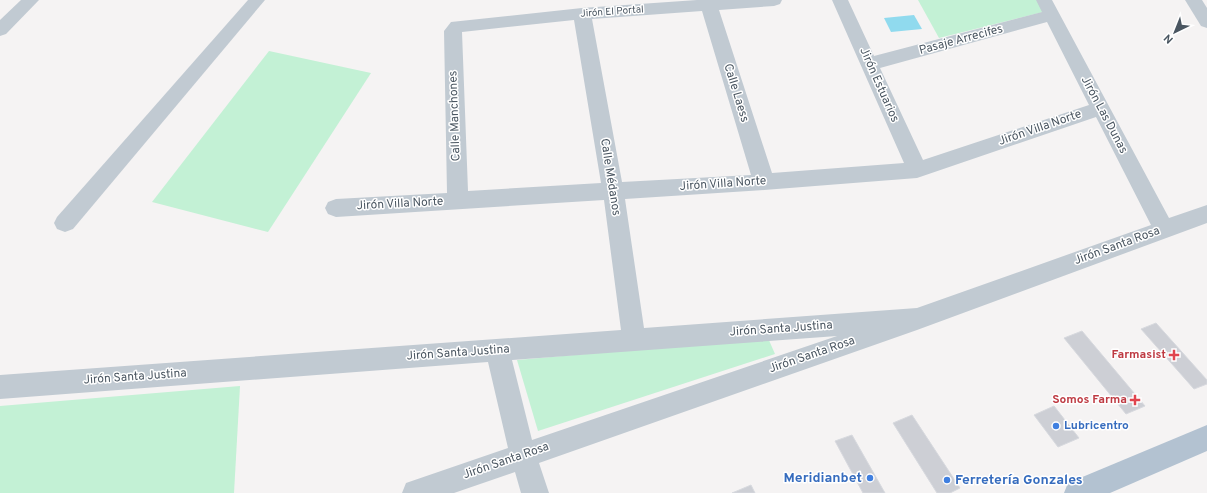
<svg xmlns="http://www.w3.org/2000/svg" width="1207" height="493" viewBox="0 0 1207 493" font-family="Overpass,sans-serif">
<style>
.green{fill:#c3f1d5}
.water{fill:#90daee}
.building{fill:#cdcfd5;stroke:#d7d9de}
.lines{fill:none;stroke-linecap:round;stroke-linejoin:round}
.minor{fill:#c1cad2;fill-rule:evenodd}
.major{fill:#b3c2d1;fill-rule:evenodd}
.health-dot{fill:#e0444e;stroke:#fff;stroke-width:1.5}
.shop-dot{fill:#3f7fe0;stroke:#fff;stroke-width:1.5}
.labels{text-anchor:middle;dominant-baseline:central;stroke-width:3;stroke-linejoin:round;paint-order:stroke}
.far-street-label{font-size:10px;fill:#4a5661;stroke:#fff}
.street-label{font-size:12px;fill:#4a5661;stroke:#fff}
.health-label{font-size:12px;font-weight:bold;fill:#be3a42;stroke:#fff;text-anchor:end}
.shop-label{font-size:12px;font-weight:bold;fill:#366cbe;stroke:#fff;text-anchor:start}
.near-shop-label{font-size:14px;font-weight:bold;fill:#366cbe;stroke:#fff;text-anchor:end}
</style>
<rect width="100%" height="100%" fill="#f5f3f3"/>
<g class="green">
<path d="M918,0h119l6,12 -104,26z"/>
<path d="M269,51l102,22 -103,159 -116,-30z"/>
<path d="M768,338l7,16 -237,77 -21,-71z"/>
<path d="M240,386l-6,107h-234v-87z"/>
</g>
<path class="water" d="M914,15l8,14 -31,3 -7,-14z"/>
<g class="building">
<path d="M1156,323l51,57v4l-13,5 -53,-60z"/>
<path d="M1082,331l63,75 -19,8 -62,-76z"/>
<path d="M1054,406l25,32 -21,9 -24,-32z"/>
<path d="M912,415l48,73 -10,5h-13l-44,-70z"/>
<path d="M852,435l33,58h-22l-28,-52z"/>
<path d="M751,485l4,8h-23z"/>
</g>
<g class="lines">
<g class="minor">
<path d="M21,0h18l-33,34 -6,2v-16z"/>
<path d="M248,0h17l-192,229 -8,3 -8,-3 -3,-6 3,-6z"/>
<path d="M697,0h85l-2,4 -6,2 -55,4 53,163 132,-10 -72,-163h16l26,56 168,-44 -6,-12h16l117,218 38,-13v18l-290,107 -378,133 10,30h-28l-6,-21 -61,21h-52l4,-10 102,-35 -20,-86 -488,37v-24l621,-45 -17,-130 -268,17 -8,-3 -3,-6 3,-6 8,-3 111,-6 -3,-162 7,-9 131,-14zM702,11l49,164 -129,7 -30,-163zM574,20l27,163 -133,8 -6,-159zM1047,22l42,83 -166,55 -43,-92zM1096,117l55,108 -234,83 -273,20 -19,-129 139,-9 153,-12zM837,336l-305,104 -20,-80z"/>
<path d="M1185,0h17l5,8v20l-6,-2z"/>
</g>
<path class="major" d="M1207,425v26l-97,42h-46l4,-10z"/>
</g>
<g class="health-dot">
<path d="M1172 349h4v4h4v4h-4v4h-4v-4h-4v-4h4z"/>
<path d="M1133 394h4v4h4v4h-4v4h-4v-4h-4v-4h4z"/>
</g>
<g class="shop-dot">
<circle cx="1056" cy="426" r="4"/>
<circle cx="870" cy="478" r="4"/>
<circle cx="947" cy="480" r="4"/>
</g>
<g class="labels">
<g class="far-street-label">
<text transform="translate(612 12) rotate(-4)">Jirón El Portal</text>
</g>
<g class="street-label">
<text transform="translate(961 40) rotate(-15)">Pasaje Arrecifes</text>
<text transform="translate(879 85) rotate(66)">Jirón Estuarios</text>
<text transform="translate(736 93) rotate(73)">Calle Laess</text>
<text transform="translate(1104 115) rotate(62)">Jirón Las Dunas</text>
<text transform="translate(455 116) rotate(-92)">Calle Manchones</text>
<text transform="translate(1040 128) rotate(-19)">Jirón Villa Norte</text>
<text transform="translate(610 177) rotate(81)">Calle Médanos</text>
<text transform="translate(723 184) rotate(-4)">Jirón Villa Norte</text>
<text transform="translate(400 204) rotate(-3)">Jirón Villa Norte</text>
<text transform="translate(1117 246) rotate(-20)">Jirón Santa Rosa</text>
<text transform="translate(781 329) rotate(-4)">Jirón Santa Justina</text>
<text transform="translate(458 353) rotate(-4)">Jirón Santa Justina</text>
<text transform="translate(812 355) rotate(-19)">Jirón Santa Rosa</text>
<text transform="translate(135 377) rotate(-4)">Jirón Santa Justina</text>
<text transform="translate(506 461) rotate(-19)">Jirón Santa Rosa</text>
</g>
<g class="health-label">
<text x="1166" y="355">Farmasist</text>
<text x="1127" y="400">Somos Farma</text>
</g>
<g class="shop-label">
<text x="1064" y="426">Lubricentro</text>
</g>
<g class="near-shop-label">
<text x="862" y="478">Meridianbet</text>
<text x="955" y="480" text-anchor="start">Ferretería Gonzales</text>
</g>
</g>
<g transform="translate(1175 32) rotate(223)" stroke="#ffffff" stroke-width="3" paint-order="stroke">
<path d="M0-3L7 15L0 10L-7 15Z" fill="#4a5661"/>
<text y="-6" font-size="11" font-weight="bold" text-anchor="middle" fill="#4a5661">N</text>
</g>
</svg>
